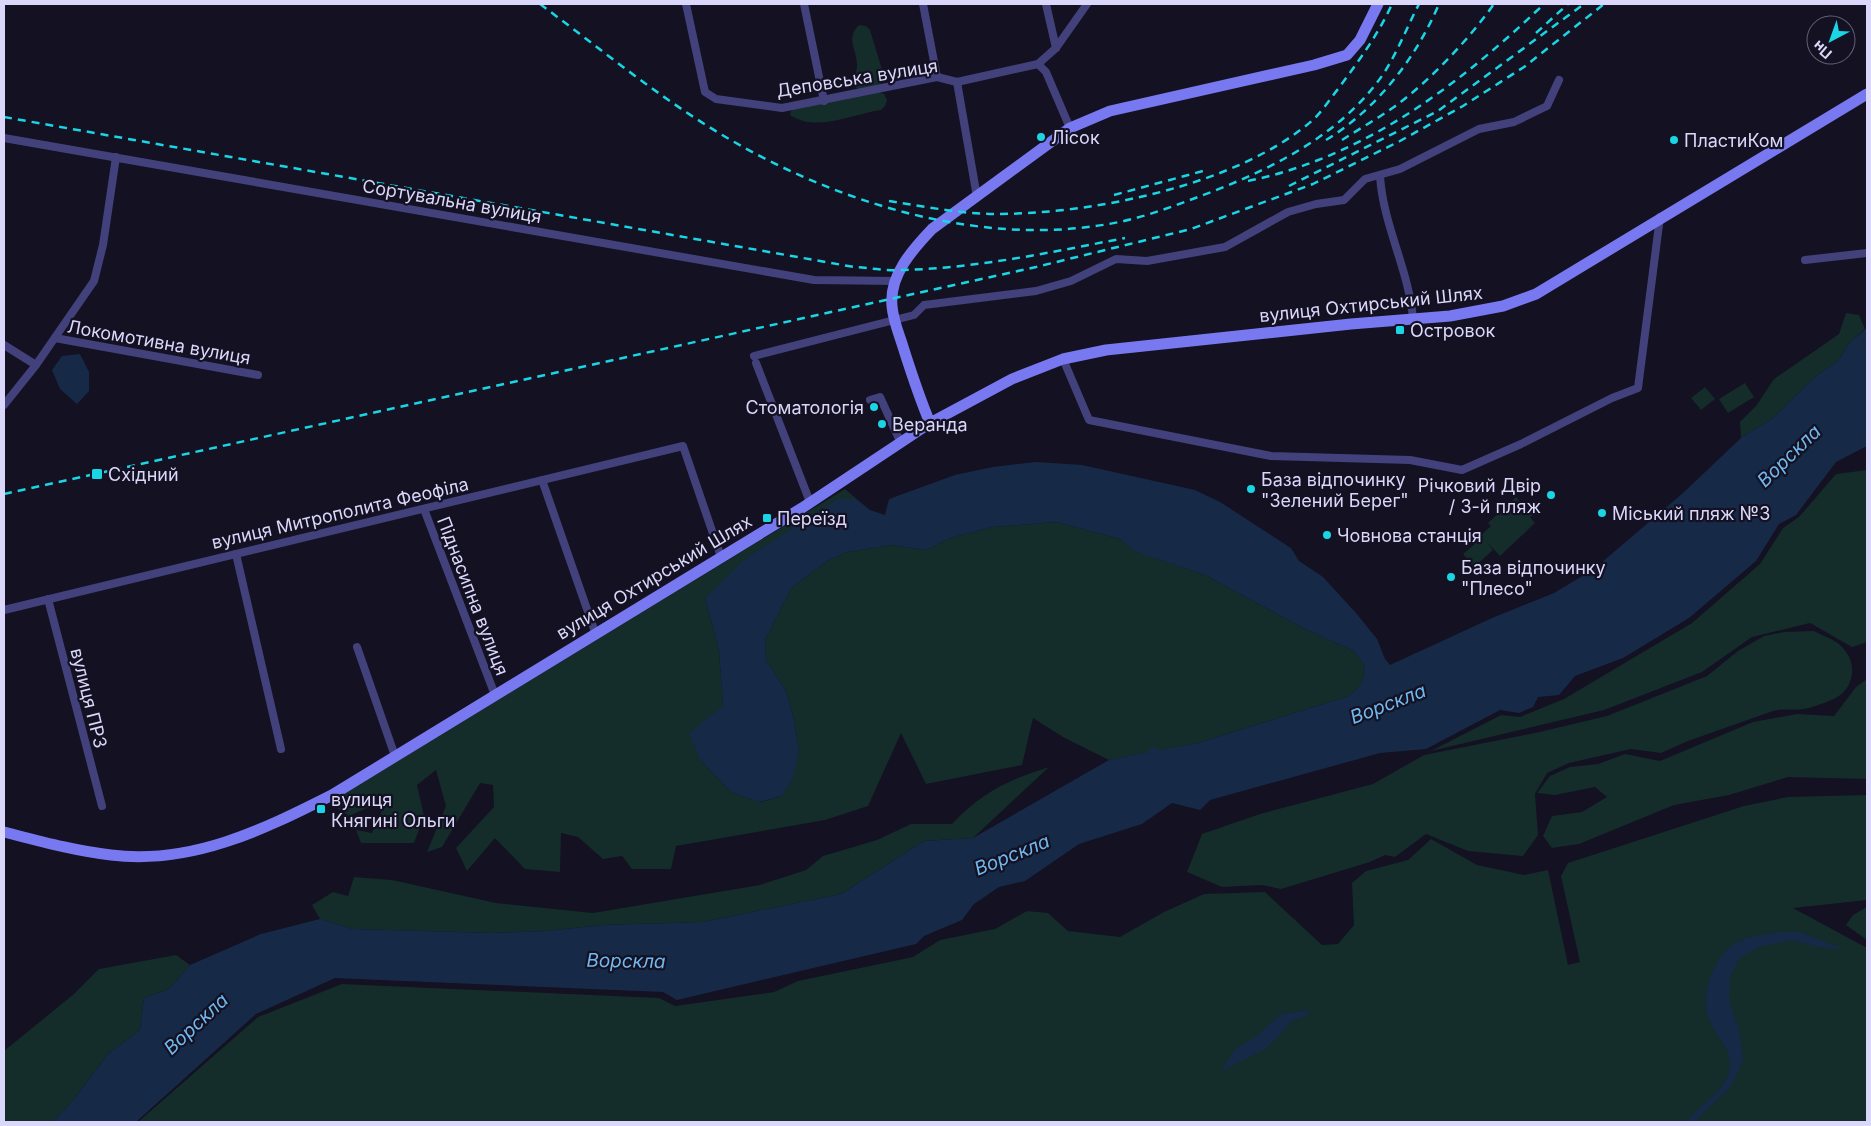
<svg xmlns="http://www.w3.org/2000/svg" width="1871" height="1126" viewBox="0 0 1871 1126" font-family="Inter,sans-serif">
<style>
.green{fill:#142c2a}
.water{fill:#162a48}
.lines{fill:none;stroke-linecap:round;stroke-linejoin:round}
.street{stroke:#42417c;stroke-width:8}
.secondary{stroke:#7879f0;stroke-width:11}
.rail{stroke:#1ad5e3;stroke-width:2.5;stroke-dasharray:8 6;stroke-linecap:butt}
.poi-dot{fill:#1ad5e3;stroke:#131122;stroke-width:2}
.labels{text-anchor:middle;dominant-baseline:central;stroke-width:4.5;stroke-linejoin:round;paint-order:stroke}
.street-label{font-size:18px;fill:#dad7fa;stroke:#131122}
.poi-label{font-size:18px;fill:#dad7fa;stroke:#131122;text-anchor:start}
.water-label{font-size:19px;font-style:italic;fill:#70b8ef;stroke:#131122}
</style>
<rect width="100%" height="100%" fill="#131122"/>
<g class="green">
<path d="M859,25l7,1 4,4 14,46 -4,9 -21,5 -6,-5c0,-7 4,-13 4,-20 0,-16 -12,-26 2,-40z"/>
<path d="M879,92l5,2 3,6 -2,6 -4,4c-29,4 -64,23 -91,5l2,-7z"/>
<path d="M1846,313l13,2 6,14 -15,13 -12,19 -22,15 -43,42 -32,20 -1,-16 16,-16 18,-27 65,-45z"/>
<path d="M1745,383l9,14 -26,16 -9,-14z"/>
<path d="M1705,387l10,12 -14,11 -10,-12z"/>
<path d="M1867,470v172l-15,5 -42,-24 -58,14 -50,35 -98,38 -173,41 70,-36 19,2 44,-18 128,-76 68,-59 23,-36 16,-11 37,-43z"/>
<path d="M845,489l25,21 -14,-11 -151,99 14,52 4,56 -22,55 30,31 29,10 22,-6 17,-44 -5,-32 -8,-29 -20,-31 -1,-20 26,-52 36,-27 20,-9 45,-7 34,5 24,-12 42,-11 64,-5 64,17 17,13 68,23 98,53 51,23 11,15 -3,17 -13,13 -151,47 -89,17 -46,-23 -30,-19 -11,47 -96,19 -25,-51 -33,73 -43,14 -149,26 -5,23h-39l-10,-13 -19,3 -25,-22 -17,-4 -1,39 -35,-3 -30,-31 -28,33 -11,-23 38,-41 -1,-22 -13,-2 -38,64 -15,5 19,-46 -10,-36 -19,15 7,31 -10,27h-53l-5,-13 16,3 15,-34 -38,17 -20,-13z"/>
<path d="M1516,497l17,18 -3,2 5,6 -35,33 -13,-14 6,8 -19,17 -11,-13 20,-17 -2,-2 10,-9 -3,-3z"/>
<path d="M1814,631c8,5 21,8 27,15 19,18 13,47 -12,55 -8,3 -17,7 -26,8 -10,2 -20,-1 -30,2l-85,30 -27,12 -30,-4 -62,14 -22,10 -12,21 3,41 -15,21 -55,-5 -42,-17 -31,23 -10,-2 -15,7 -89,27 -19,-4 -40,2 -35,-15 15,-38 58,-20 113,-30 51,-29 111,-22 72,-17 100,-40 31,-25 26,-15 20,-4z"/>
<path d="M1867,679v100l-79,-2 -59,18 -55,10 -95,39 -27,4 -9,-12 9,-20 30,-4 25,-15 -12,-10 -40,8 -18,-2 13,-17 20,-9 28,-3 27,-10 35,7 93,-39 44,-8 37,2 22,-29z"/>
<path d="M1049,767l-76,71 -49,3 -83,53 -138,28 -100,3 -56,6 -56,2 -138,-4 -33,-10 -8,-14 21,-13 15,4 6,-19 38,3 104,23 97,10 167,-28 46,-15 17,-14 54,-16 34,-16h41c30,-32 56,-44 97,-57z"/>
<path d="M1867,795v105l-74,8 74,40v174h-1729l120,-105 84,-33 317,14 16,8 99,-14 24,-11 115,-24 27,-17 55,-11 32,-18 21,2 20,18 52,6 44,-25 40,-18 61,-2 57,53 16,-1 16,-19 -2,-42 14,-12 42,-11 23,-21 46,26 47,10 24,-5 20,95 12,-3 -19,-86 7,-13 176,-57 44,-9z"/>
<path d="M1867,907v33l-21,-15 7,-10z"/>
<path d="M176,955l14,10 -21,24 -25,9 -4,32 -32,24 -34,45 -21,23h-49v-71l70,-57 25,-25z"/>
</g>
<g class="water">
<path d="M1867,328v118l-31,16 -40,53 -17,9 -23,37 -67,57 -66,40 -48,18 -16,19 -21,2 -5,10 -14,6 -19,-3 -74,39 -46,4 -170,47 -10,10 -28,-7 -30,21 -63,20 -54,37 -26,6 -25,17 -12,16 -38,16 -8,8 -239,56 -14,-8 -328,-14 -79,36 -120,108h-83l21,-23 34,-45 32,-24 4,-32 25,-9 21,-24 71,-31 59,-15 33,10 138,4 56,-2 56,-6 100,-3 138,-28 83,-53 49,-3 136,-78 40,-8 1,-3 5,-2 4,3 39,-7 151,-47 13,-13 3,-17 -11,-15 -51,-23 -98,-53 -69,-23 -16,-13 -64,-17 -64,5 -42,11 -24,12 -34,-5 -45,7 -20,9 -36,27 -26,52 1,20 20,31 8,29 5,32 -7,28 -10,16 -23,6 -28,-10 -30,-31 -12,-28 34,-27 -4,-56 -14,-52 40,-39 93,-60h18l14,11 15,5 4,-16 66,-24 38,-8 43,-5 46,3 113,25 25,12 71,46 8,13 24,16 33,36 21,26 8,20 5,6 102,-47 62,-25 40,-24 89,-76 58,-55 32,-20 43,-42 22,-15 12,-19z"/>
<path d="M80,354l9,18v19l-12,13 -17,-15 -8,-19 10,-14z"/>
<path d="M1777,932h23l44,17 -26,-2 -25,-7 -31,6 -23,12 -9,20 -1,22 10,30 4,30 -11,25 -36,35 -9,2c12,-18 42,-32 43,-57 1,-17 -17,-33 -22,-48 -8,-24 7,-66 32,-76 11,-5 25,-6 37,-9z"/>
<path d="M1310,1010l-4,6 -16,6 -9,12 -16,15 -45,23 16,-24 21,-12 24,-22z"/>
</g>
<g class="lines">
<g class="street">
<path d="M686,4l19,88 11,7 66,9 155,-31 20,5 81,-18 18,-16 31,-44"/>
<path d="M804,4l20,97"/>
<path d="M923,4l14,73"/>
<path d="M1046,4l10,44"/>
<path d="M1038,64l8,8 24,56"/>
<path d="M957,82l20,115"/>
<path d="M4,138l810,142 82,1"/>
<path d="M1380,176c3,49 29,94 33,143"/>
<path d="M1805,260l62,-7"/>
<path d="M55,338l203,37"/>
<path d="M4,345l32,20"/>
<path d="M754,356l160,-41 10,-10 112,-14 35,-10 45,-22 31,2 78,-14 63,-35 28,-8 28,-4 21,-21 35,-10 79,-40 35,-7 33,-16 12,-26"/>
<path d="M1063,359l26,61 182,36 139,4 52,10 59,-26 91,-46 26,-10 22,-171"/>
<path d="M756,363l54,139"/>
<path d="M870,400l10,-3 20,44"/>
<path d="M4,405l32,-40 58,-84 9,-36 13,-88"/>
<path d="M542,480l53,152"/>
<path d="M424,509l71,186"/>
<path d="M236,554l45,195"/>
<path d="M48,599l54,207"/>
<path d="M4,610l679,-164 38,111"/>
<path d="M357,647l38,109"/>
</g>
<g class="secondary">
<path d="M930,423c-10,-24 -18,-48 -26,-73 -4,-14 -11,-29 -12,-44 -3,-31 21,-57 40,-77l138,-101 40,-17 204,-46 33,-10 13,-15 18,-36"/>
<path d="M4,832c35,9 71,19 107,23 80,10 152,-25 221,-60l470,-287 128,-85 82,-44 51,-20 43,-9 245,-26 99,-8 53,-10 33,-12 331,-200"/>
</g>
<g class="rail">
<path d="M540,4c62,46 122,96 189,135 115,67 262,111 395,82 26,-6 50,-15 74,-24 70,-26 143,-61 186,-124 14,-22 23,-46 35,-69"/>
<path d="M1536,33l32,-29"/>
<path d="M4,117l850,150c16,1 33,4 49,3 75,-2 149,-18 222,-32"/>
<path d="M1326,140c51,-31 90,-82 113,-136"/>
<path d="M1342,140c17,-11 35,-21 52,-33 36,-26 75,-68 100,-103"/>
<path d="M1248,181c117,-24 212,-97 296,-177"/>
<path d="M1289,186l149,-75 146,-107"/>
<path d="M1114,195l89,-24"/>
<path d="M889,201c33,5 67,12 101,13 99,1 248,-28 324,-95 9,-9 16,-20 24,-30 20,-27 40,-54 54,-85"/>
<path d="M4,494l1032,-227 155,-38 122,-45 87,-43 63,-35 61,-39 80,-63"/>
</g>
</g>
<g class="poi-dot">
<circle cx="1041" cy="137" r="5"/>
<circle cx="1674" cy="140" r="5"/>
<rect x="1395" y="325" width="10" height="10" rx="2.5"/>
<circle cx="874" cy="407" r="5"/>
<circle cx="882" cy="424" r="5"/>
<rect x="91" y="468" width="12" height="12" rx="2.5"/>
<circle cx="1251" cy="489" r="5"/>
<circle cx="1551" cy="495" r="5"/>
<circle cx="1602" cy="513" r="5"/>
<rect x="762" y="513" width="10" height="10" rx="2.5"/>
<circle cx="1327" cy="535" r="5"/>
<circle cx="1451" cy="577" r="5"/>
<rect x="316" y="804" width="10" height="10" rx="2.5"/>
</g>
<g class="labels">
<g class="street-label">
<text transform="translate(857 78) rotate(-9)">Деповська вулиця</text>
<text transform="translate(452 201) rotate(10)">Сортувальна вулиця</text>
<text transform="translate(1371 304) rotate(-6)">вулиця Охтирський Шлях</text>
<text transform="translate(159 342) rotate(10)">Локомотивна вулиця</text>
<text transform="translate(340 513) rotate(-13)">вулиця Митрополита Феофіла</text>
<text transform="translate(654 577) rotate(-31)">вулиця Охтирський Шлях</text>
<text transform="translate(473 596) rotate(69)">Піднасипна вулиця</text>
<text transform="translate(89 698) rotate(76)">вулиця ПРЗ</text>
</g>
<g class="poi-label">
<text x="1051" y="137">Лісок</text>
<text x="1684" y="140">ПластиКом</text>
<text x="1410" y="330">Островок</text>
<text x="864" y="407" text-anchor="end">Стоматологія</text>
<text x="892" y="424">Веранда</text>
<text x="108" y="474">Східний</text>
<text x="1261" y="479">База відпочинку<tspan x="1261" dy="21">"Зелений Берег"</tspan></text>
<text x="1541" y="485" text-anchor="end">Річковий Двір<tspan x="1541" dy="21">/ 3-й пляж</tspan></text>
<text x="1612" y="513">Міський пляж №3</text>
<text x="777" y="518">Переїзд</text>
<text x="1337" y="535">Човнова станція</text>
<text x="1461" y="567">База відпочинку<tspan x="1461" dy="21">"Плесо"</tspan></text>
<text x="331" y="799">вулиця<tspan x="331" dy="21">Княгині Ольги</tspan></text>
</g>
<g class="water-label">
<text transform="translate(1789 456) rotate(-44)">Ворскла</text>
<text transform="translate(1388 704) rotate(-21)">Ворскла</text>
<text transform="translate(1012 855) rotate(-22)">Ворскла</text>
<text transform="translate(626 961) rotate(1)">Ворскла</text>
<text transform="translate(196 1024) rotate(-43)">Ворскла</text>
</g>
</g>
<rect width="1871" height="1126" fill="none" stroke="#dad7fa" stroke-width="10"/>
<g transform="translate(1831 40) rotate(221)"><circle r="24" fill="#131122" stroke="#636078"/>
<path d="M0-4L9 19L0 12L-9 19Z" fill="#1ad5e3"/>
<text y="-8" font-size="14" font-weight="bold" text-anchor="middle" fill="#dad7fa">Пн</text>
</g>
</svg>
